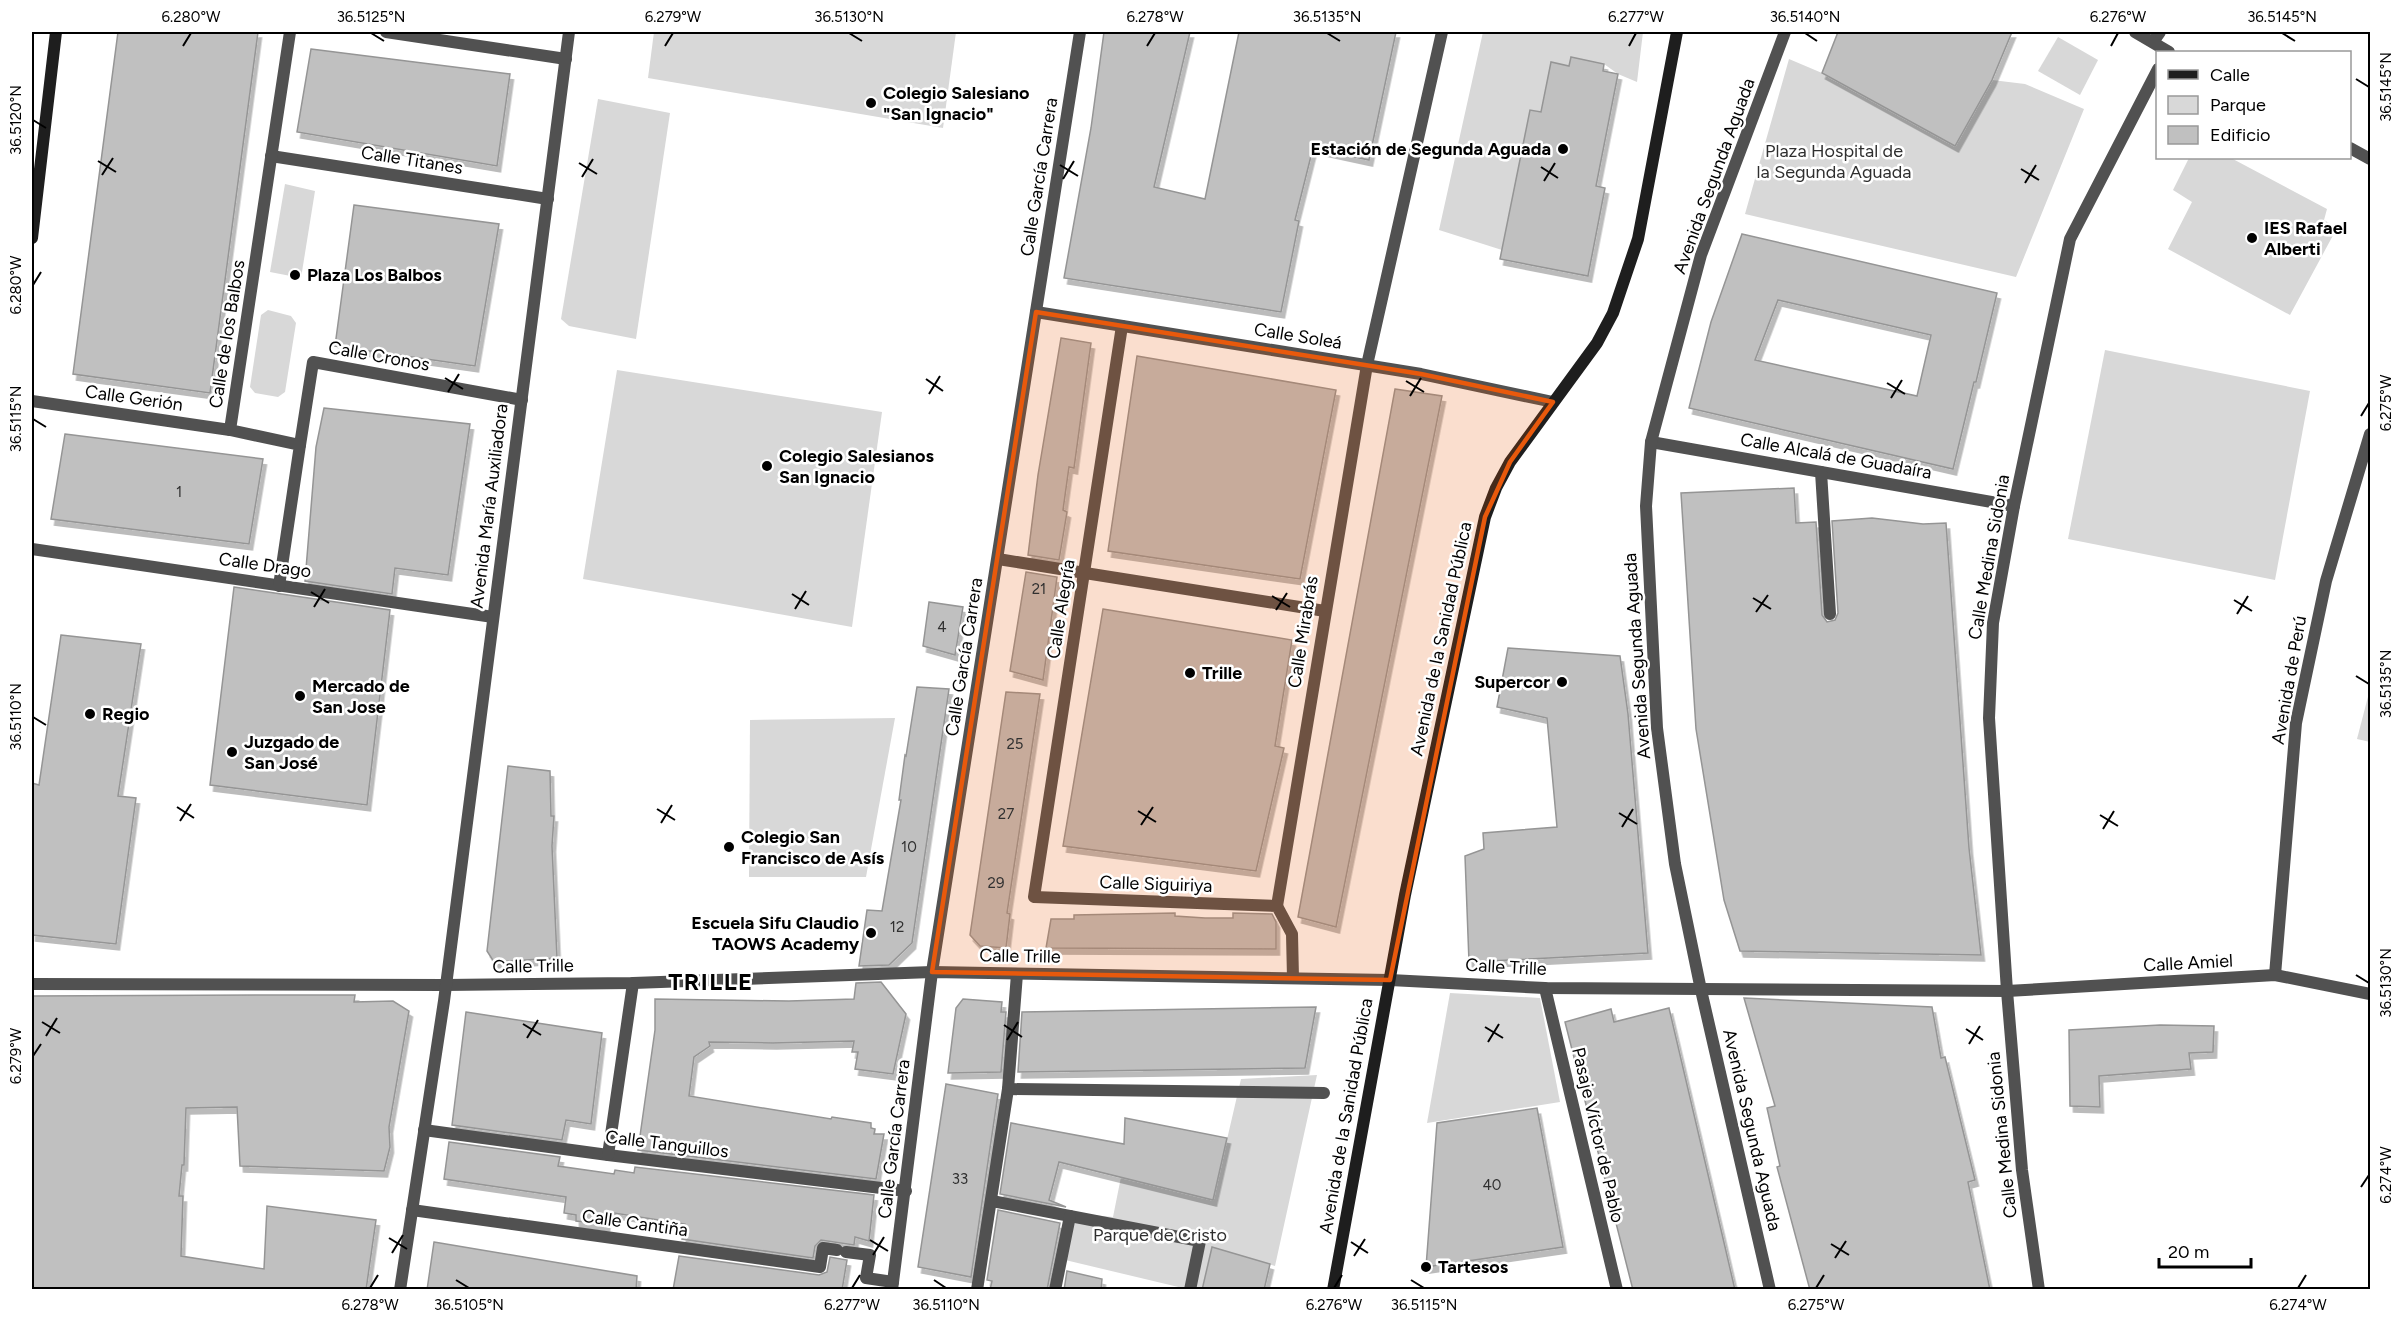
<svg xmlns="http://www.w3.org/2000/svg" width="2402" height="1321" viewBox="0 0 2402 1321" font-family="Figtree,sans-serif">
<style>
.green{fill:#d8d8d8}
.building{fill:#c0c0c0;stroke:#959595;stroke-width:1.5;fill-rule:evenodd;filter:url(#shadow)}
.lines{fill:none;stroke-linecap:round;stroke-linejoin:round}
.pedestrian{stroke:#515151;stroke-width:12}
.minor{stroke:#515151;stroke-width:12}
.tertiary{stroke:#515151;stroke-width:12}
.secondary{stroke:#1e1e1e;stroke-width:12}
.marked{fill:#e8590c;fill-opacity:0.2;stroke:#e8590c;stroke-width:4.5;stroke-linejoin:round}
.ticks{fill:none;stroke:#000;stroke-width:2}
.poi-dot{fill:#000;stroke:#fff;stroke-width:2}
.labels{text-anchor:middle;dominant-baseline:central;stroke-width:5;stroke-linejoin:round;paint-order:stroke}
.number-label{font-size:15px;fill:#303030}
.poi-label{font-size:18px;font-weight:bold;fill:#000;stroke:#fff;text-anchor:start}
.park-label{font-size:18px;fill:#2f2f2f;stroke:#fff}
.street-label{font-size:18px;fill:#000;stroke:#fff}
.district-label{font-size:24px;font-weight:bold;letter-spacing:1.5px;fill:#000;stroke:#fff}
.neatline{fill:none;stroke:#000;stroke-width:2}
.ticks-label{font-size:15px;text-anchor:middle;fill:#000}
</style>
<defs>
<filter id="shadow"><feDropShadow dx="3.5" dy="6" stdDeviation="0" flood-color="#0004"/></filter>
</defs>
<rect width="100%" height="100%" fill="#fff"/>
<g class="green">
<path d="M654,32h302l-13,96 -295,-50z"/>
<path d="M1483,32h160l-6,50 -19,-8 -14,-10 -33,-7 -2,9 -18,-4 -9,50 -12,-2 -28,140 -63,-20z"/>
<path d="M2058,37l40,23 -18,35 -42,-24z"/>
<path d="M1789,59l33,14 133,72 37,-65 33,4 59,25 -68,168 -271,-63z"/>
<path d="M598,99l72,14 -34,226 -67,-13 -8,-7z"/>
<path d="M2189,158h42l96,51 -3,11 13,8 -47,87 -122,-66 24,-47 -19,-12z"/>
<path d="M285,184l30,7 -14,87 -31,-6z"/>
<path d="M268,310l23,6 5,7 -11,69 -7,5 -23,-4 -5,-6 11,-72z"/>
<path d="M2105,350l205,41 -35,189 -207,-41z"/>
<path d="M617,370l265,42 -30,215 -269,-48z"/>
<path d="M2370,689v53l-13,-3z"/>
<path d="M895,718l-29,159h-117l1,-157z"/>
<path d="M1450,993l90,5 20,104 -133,21z"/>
<path d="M1317,1075l-42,191 -63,-19 -10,42 -11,1 -130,-31 11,-46 41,4 8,-40 92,23 28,-121z"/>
</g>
<g class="building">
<path d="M118,32h140l-48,361 -137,-19z"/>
<path d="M1104,32h86l-36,155 51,12 34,-167h157l-27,128 -56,-12 -18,72 4,1 -18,91 -217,-34 27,-150z"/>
<path d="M1838,32h174l-20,48 -37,66 -133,-73z"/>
<path d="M311,49l199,25 -13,92 -200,-34z"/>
<path d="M1571,57l33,7 -1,7 15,3 -22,112 9,2 -17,88 -88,-17 30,-149 11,2 10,-50 18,4z"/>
<path d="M354,205l145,19 -24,142 -140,-20z"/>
<path d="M1742,234l255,59 -21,89h-2l-21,87 -264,-61 22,-86zM1778,300l153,35 -14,61 -162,-36z"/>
<path d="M1061,338l30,5 -17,125 -5,-1 -6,43 4,2 -8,48 -31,-5 10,-80z"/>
<path d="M1137,356l199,34 -36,189 -192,-28z"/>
<path d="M1395,389l47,7 -106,531 -38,-10z"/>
<path d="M324,408l146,16 -22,151 -53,-7 -3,26 -87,-13 11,-134z"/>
<path d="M65,434l198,25 -14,85 -198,-25z"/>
<path d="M1794,488l2,35 20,-1 6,93 5,7 8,-2 3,-7 -6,-92 40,-3 51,6 23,-1 23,325 12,107 -241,-4 -16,-51 -28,-171 -15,-236z"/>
<path d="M1026,572l31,5 -14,103 -33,-9z"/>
<path d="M234,587l156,23 -23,195 -157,-20z"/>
<path d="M929,602l34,5 -8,48 -32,-9z"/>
<path d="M1103,609l189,31 -17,106 9,2 -28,123 -193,-25z"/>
<path d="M61,635l80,9 -23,152 18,2 -20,146 -84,-9v-152l7,2z"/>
<path d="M1508,648l112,8 8,58 20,239 -179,9 -4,-106 19,-7 -1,-16 74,-6 -10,-109 -50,-11z"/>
<path d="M917,687l32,2 -37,254 -23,22 -30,1 8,-56 15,1 19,-111h-2l6,-45 1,1z"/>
<path d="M1006,692l34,2 -33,219 3,1 -4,34 -26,-2 -10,-11z"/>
<path d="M508,766l42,5 1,45h3l-2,30 5,112 -63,4 -7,-11z"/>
<path d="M1175,913v3l30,2h28v-5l39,1 4,8v27l-230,-1 5,-29h23v-4z"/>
<path d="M881,982l25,32 -13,60 -38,-5 3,-17h-6l2,-11 -81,2 -64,-1 1,4 -16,11 -5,39 142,23 1,-2 39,6v5l4,1 -1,5h10l-8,45 -238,-29 17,-120v-31l134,2 65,-2 2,-16z"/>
<path d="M278,995h77l-1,7 39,-1 16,10 -20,116 1,20 -6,24 -144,-5 -3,-59 -51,1 -2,57h-2l-3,31h4l-2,60 83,13 3,-63 109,14 -10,70h-334v-294z"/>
<path d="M1744,998l188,9 9,51 4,-1 30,123 -7,2 22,108h-180l-33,-123 3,-1 -13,-58 8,-2z"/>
<path d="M963,999l39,3 -1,10h5l-5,60 -53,1 8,-65z"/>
<path d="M1316,1007l-11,61 -287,4 4,-60z"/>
<path d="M1669,1008l53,226 13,56h-102l-68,-268 46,-13 3,13z"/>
<path d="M466,1012l136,21 -11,91 -25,-4 -4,20 -110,-15z"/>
<path d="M2160,1025l54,1 -1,26 -24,1 2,16 -92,7 1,31 -30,-1 -1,-76z"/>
<path d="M946,1084l52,10 -27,183 -53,-10z"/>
<path d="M1537,1108l26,139 -137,20 11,-144z"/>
<path d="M1125,1118l102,20 -14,62 -154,-38 -10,38 17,7 -66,-13 11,-71 113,21z"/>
<path d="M449,1142l111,15 -2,9 56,8 1,-4 19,3 1,-6 239,28 -5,46 -14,-4 -1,8 -33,-5 -6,6 -2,12 -131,-19 3,-15 -77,-12 -2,13 -30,-4v-6l-12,-2 2,-16 -122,-18z"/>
<path d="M998,1210l62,13 -13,67h-57l2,-9 -5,-1z"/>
<path d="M434,1242l203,34 -1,14h-209z"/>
<path d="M1212,1247l58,17 -6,26h-62z"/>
<path d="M679,1256l140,19 8,-3 3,-15 17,3 -5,30h-169z"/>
<path d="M1067,1271l35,8 -1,11h-37z"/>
</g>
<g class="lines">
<g class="pedestrian">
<path d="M386,32l180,27"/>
<path d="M271,156l277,43"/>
<path d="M32,401l198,29"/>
<path d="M300,445l13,-83 209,38"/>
<path d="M32,549l461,68"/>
<path d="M1085,573l240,38"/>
<path d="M279,586l21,-141 -70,-15 60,-398"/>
<path d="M1277,906l90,-541 75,-333"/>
<path d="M1545,988l72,302"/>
<path d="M1008,1089l316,4"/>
<path d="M412,1210l408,57 3,-19 14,2"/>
<path d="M846,1252l24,3 -4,23 27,4"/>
</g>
<g class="minor">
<path d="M2153,42l7,-10"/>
<path d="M1036,312l385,62 132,28"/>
<path d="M1122,326l-88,571 243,9 15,28 1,44"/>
<path d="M1651,442l363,64"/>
<path d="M1821,472l9,142"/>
<path d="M998,559l87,14"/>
<path d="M2275,975l21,-252 30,-142 44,-147"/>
<path d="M424,1130l184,25 298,36"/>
<path d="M608,1155l25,-172"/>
<path d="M992,1201l208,40 -10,49"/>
<path d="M977,1290l31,-201 9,-115"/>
<path d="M1055,1290l15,-74"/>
<path d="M2039,1290l-17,-120 -15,-179 -18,-273 4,-95 21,-117 56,-267 88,-170"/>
</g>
<g class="tertiary">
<path d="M2135,32l34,20"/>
<path d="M2350,148l20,11"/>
<path d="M32,984l413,1 188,-2 299,-11 458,8 155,8 462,3 268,-16 95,19"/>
<path d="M400,1290l44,-289 125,-969"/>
<path d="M892,1290l40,-318 148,-940"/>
<path d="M1770,1290l-69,-300 -26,-126 -18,-136 -11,-222 5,-64 50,-187 84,-223"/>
</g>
<g class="secondary">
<path d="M32,238l24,-206"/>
<path d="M1333,1290l72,-395 80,-378 11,-29 14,-26 87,-119 16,-30 25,-74 39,-207"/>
</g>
</g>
<path class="marked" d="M1036,312l385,62 132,28 -43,60 -25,55 -95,463 -458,-8z"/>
<path class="ticks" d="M371,33l13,8M849,33l13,8M1327,33l13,8M1805,33l12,8M2282,33l13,8M183,46l8,-13M665,46l8,-13M1147,46l8,-13M1629,46l7,-13M2111,46l7,-13M2356,79l13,8M33,120l13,8M98,161l18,11M579,163l18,11M1060,165l18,11M1541,167l17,11M2021,169l18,11M102,175l11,-17M582,177l11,-18M1063,179l11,-18M1544,181l11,-18M2025,183l11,-18M33,285l8,-13M445,378l18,11M926,379l17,12M1406,381l18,11M1887,383l18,11M448,392l11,-18M929,394l11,-18M1410,396l11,-18M1891,398l11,-18M2361,416l8,-13M33,419l13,8M311,592l18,11M792,594l17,11M1272,596l18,11M1753,598l18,11M2234,600l18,11M314,607l11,-18M795,609l11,-18M1276,610l11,-17M1756,612l12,-17M2237,614l11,-18M2356,676l13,8M33,717l13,8M177,807l17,11M657,809l18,11M1138,811l18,11M1619,813l18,11M2100,815l18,11M180,821l11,-17M661,823l11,-18M1141,825l12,-18M1622,827l11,-18M2103,829l11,-18M2356,975l13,8M42,1022l18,11M523,1024l18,11M1004,1025l18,12M1485,1027l18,11M1966,1029l17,11M46,1036l11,-18M527,1038l11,-18M1007,1040l11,-18M1488,1042l11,-18M1969,1044l11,-18M33,1056l8,-12M2361,1187l8,-12M389,1238l18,11M870,1240l18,11M1351,1242l17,11M1831,1244l18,11M392,1253l11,-18M873,1255l11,-18M1354,1256l11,-17M1835,1258l11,-17M456,1280l13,8M934,1280l12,8M1411,1280l13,8M370,1288l8,-13M852,1288l8,-13M1334,1288l8,-13M1816,1288l8,-13M2298,1288l8,-13"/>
<g class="poi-dot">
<circle cx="871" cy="103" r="6"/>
<circle cx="1563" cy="149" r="6"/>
<circle cx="2252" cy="238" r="6"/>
<circle cx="295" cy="275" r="6"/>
<circle cx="767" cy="466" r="6"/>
<circle cx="1190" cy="673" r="6"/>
<circle cx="1562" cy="682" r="6"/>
<circle cx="300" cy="696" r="6"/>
<circle cx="90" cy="714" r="6"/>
<circle cx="232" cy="752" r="6"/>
<circle cx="729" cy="847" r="6"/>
<circle cx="871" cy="933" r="6"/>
<circle cx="1426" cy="1267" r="6"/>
</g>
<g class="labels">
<g class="number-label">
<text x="179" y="492">1</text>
<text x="1039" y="589">21</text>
<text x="942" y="627">4</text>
<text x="1015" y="744">25</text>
<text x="1006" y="814">27</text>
<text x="909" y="847">10</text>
<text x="996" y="883">29</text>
<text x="897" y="927">12</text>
<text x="960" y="1179">33</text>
<text x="1492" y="1185">40</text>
</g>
<g class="poi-label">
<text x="883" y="93">Colegio Salesiano<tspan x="883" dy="21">"San Ignacio"</tspan></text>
<text x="1551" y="149" text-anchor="end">Estación de Segunda Aguada</text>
<text x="2264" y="228">IES Rafael<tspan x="2264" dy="21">Alberti</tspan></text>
<text x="307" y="275">Plaza Los Balbos</text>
<text x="779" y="456">Colegio Salesianos<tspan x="779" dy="21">San Ignacio</tspan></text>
<text x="1202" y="673">Trille</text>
<text x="1550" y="682" text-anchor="end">Supercor</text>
<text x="312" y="686">Mercado de<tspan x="312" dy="21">San Jose</tspan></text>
<text x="102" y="714">Regio</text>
<text x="244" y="742">Juzgado de<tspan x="244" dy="21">San José</tspan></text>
<text x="741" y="837">Colegio San<tspan x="741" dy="21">Francisco de Asís</tspan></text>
<text x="859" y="923" text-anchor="end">Escuela Sifu Claudio<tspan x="859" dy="21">TAOWS Academy</tspan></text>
<text x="1438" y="1267">Tartesos</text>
</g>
<g class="park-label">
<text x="1834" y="151">Plaza Hospital de<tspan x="1834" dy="21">la Segunda Aguada</tspan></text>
<text x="1160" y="1235">Parque de Cristo</text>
</g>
<g class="street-label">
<text transform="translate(412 160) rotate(9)">Calle Titanes</text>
<text transform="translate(1714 176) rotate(-70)">Avenida Segunda Aguada</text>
<text transform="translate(1039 177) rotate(-81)">Calle García Carrera</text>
<text transform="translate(227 334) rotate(-81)">Calle de los Balbos</text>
<text transform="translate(1298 336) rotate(9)">Calle Soleá</text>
<text transform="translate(379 356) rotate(10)">Calle Cronos</text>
<text transform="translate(134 398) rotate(8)">Calle Gerión</text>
<text transform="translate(1836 456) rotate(10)">Calle Alcalá de Guadaíra</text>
<text transform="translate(489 506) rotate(-83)">Avenida María Auxiliadora</text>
<text transform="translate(1989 557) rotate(-80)">Calle Medina Sidonia</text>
<text transform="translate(265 565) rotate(8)">Calle Drago</text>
<text transform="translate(1061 609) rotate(-81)">Calle Alegría</text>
<text transform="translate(1303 632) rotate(-81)">Calle Mirabrás</text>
<text transform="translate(1441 639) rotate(-78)">Avenida de la Sanidad Pública</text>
<text transform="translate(1637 656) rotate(-94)">Avenida Segunda Aguada</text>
<text transform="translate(964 657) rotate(-81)">Calle García Carrera</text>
<text transform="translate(2289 680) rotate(-80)">Avenida de Perú</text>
<text transform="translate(1156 884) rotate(2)">Calle Siguiriya</text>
<text transform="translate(1020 956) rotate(1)">Calle Trille</text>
<text transform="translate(2188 963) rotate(-3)">Calle Amiel</text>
<text transform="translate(533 966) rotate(-1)">Calle Trille</text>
<text transform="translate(1506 967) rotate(3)">Calle Trille</text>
<text transform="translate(1346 1116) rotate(-80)">Avenida de la Sanidad Pública</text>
<text transform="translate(1752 1130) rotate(77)">Avenida Segunda Aguada</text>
<text transform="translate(1598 1135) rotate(77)">Pasaje Víctor de Pablo</text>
<text transform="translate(2002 1135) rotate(-96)">Calle Medina Sidonia</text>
<text transform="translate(894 1139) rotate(-83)">Calle García Carrera</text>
<text transform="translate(667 1144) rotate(7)">Calle Tanguillos</text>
<text transform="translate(635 1223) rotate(8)">Calle Cantiña</text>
</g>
<g class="district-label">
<text x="711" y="981">TRILLE</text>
</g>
</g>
<rect width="2402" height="1321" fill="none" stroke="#ffffff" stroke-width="66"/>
<rect x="2156" y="51" width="195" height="108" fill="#ffffff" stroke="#999999" stroke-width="1.5"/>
<rect x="2168" y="70" width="30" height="9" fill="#1e1e1e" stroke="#999999" stroke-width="1.5"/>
<text x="2210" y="81" font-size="18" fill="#000000">Calle</text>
<rect x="2168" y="96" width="30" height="18" fill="#d8d8d8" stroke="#999999" stroke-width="1.5"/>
<text x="2210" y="111" font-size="18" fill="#000000">Parque</text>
<rect x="2168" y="126" width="30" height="18" fill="#c0c0c0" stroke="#999999" stroke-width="1.5"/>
<text x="2210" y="141" font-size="18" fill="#000000">Edificio</text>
<path d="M2159 1258v9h92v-9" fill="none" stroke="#000000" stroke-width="3"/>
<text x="2168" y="1258" font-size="18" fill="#000000" stroke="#ffffff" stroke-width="4.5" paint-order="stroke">20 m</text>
<rect x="33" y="33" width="2336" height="1255" class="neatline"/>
<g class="ticks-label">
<text x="191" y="22">6.280°W</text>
<text x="371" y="22">36.5125°N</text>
<text x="673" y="22">6.279°W</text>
<text x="849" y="22">36.5130°N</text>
<text x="1155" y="22">6.278°W</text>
<text x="1327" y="22">36.5135°N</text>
<text x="1636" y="22">6.277°W</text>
<text x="1805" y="22">36.5140°N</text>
<text x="2118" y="22">6.276°W</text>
<text x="2282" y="22">36.5145°N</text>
<text transform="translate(2386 87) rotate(-90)" y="5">36.5145°N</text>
<text transform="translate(16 120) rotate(-90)" y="5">36.5120°N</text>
<text transform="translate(16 285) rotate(-90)" y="5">6.280°W</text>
<text transform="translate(2386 403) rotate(-90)" y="5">6.275°W</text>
<text transform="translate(16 419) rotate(-90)" y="5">36.5115°N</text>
<text transform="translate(2386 684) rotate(-90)" y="5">36.5135°N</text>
<text transform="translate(16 717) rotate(-90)" y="5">36.5110°N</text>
<text transform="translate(2386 983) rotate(-90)" y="5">36.5130°N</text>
<text transform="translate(16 1056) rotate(-90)" y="5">6.279°W</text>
<text transform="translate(2386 1175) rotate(-90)" y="5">6.274°W</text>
<text x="370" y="1310">6.278°W</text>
<text x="469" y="1310">36.5105°N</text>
<text x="852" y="1310">6.277°W</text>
<text x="946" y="1310">36.5110°N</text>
<text x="1334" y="1310">6.276°W</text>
<text x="1424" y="1310">36.5115°N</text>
<text x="1816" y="1310">6.275°W</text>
<text x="2298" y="1310">6.274°W</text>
</g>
</svg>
